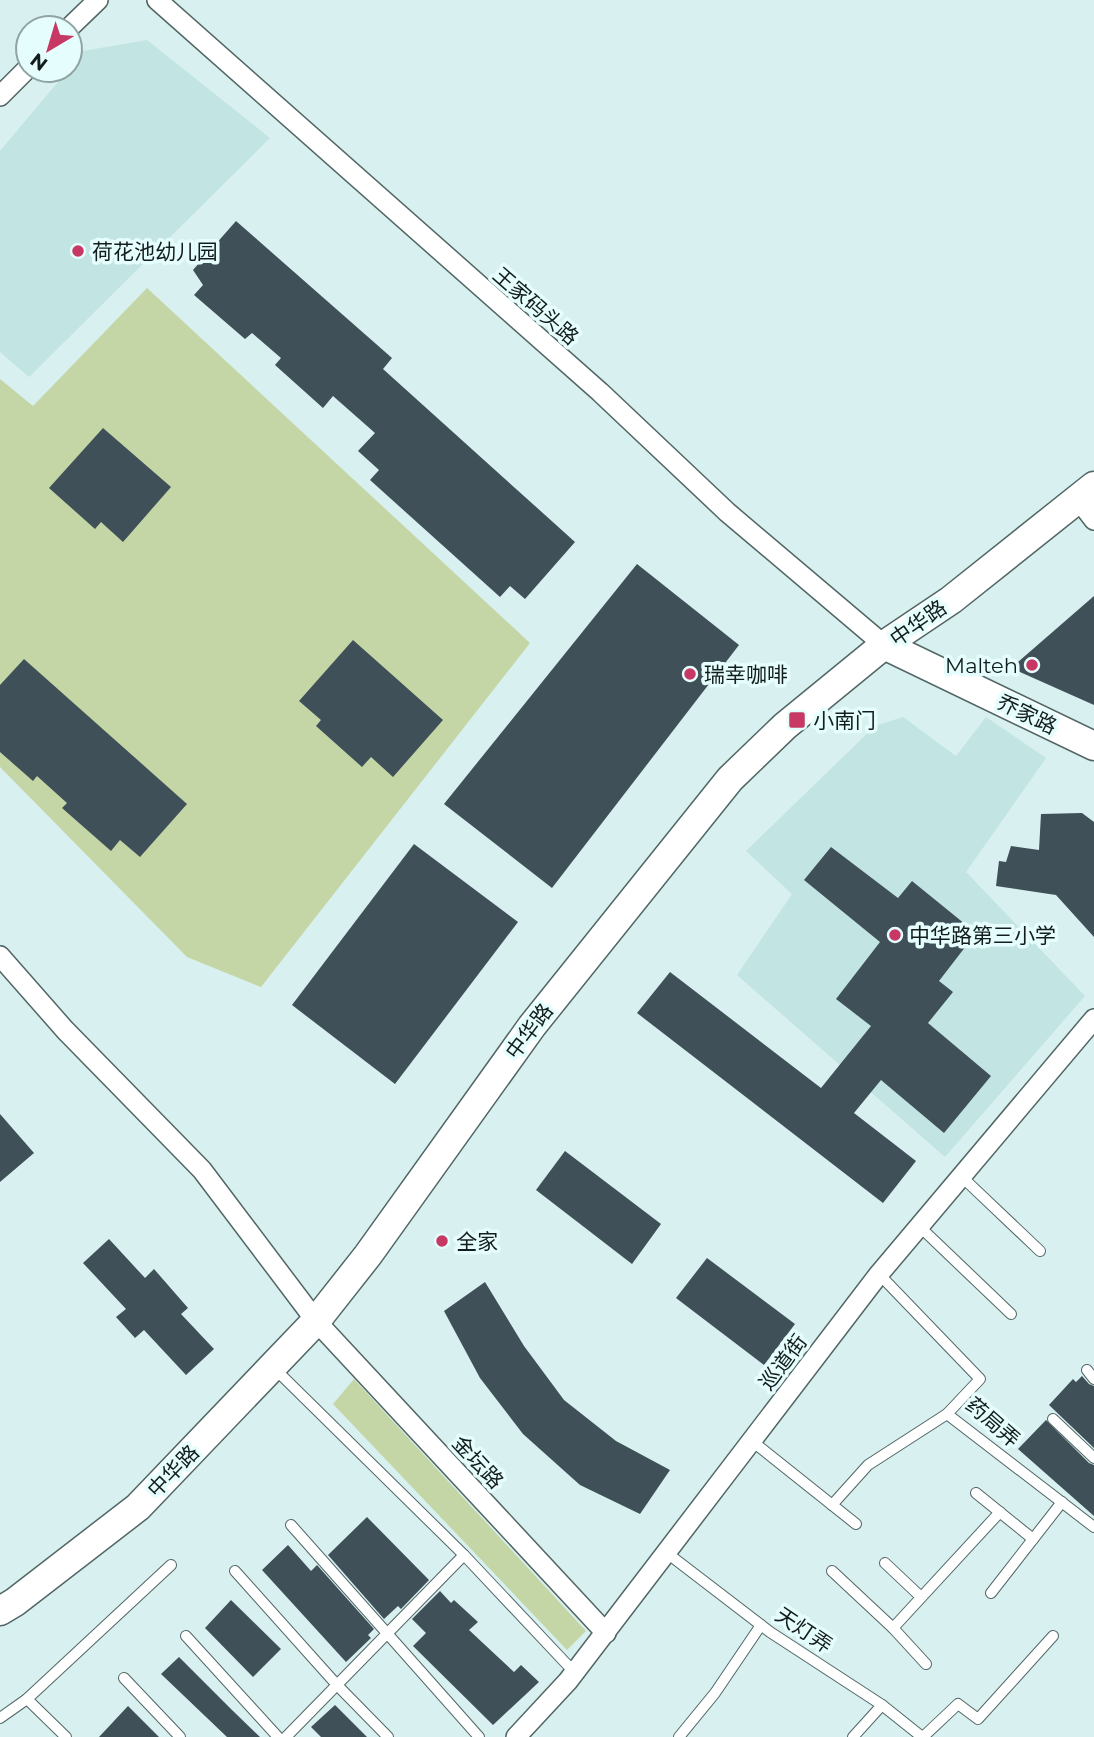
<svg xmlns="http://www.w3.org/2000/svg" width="1094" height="1737" viewBox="0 0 1094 1737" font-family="Montserrat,'Noto Sans SC',sans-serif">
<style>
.built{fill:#c2e4e2}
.green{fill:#c4d6a6}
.building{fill:#3f5058}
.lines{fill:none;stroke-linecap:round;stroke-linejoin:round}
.lane-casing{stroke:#516665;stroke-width:12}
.street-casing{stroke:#516665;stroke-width:22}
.secondary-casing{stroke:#516665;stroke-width:31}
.lane{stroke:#fff;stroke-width:10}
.street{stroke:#fff;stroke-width:19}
.secondary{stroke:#fff;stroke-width:28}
.poi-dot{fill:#c73964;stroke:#e5fefd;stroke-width:2.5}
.labels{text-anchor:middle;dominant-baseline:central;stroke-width:7;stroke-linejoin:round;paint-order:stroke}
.poi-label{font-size:21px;fill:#141d1d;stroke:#e5fefd;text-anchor:start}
.street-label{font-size:21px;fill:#141d1d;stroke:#e5fefd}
</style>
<rect width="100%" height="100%" fill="#d8f0ef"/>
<g class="built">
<path d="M147,40l123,98 -241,239 -29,-25v-201l68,-81h2l13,-19z"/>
<path d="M903,717l53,39 30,-39 60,41 -80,114 119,124 -140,161 -208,-182 55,-81 -46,-43 129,-125z"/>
</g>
<g class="green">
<path d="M147,288l383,355 -269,344 -74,-30 -187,-190v-388l33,27z"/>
<path d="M354,1379l232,252 -19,19 -234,-246z"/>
</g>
<g class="building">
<path d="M236,221l156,137 -9,11 192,173 -50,57 -15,-13 -10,11 -130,-117 9,-10 -21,-19 17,-18 -42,-37 -10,12 -48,-43 6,-7 -29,-25 -7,6 -51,-44 9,-10 -10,-15z"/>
<path d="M103,428l68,59 -48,55 -22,-20 -6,7 -46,-41z"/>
<path d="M637,564l102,81 -187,243 -108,-84z"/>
<path d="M1094,596v109l-83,-37z"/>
<path d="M353,640l90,80 -50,57 -22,-20 -9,10 -46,-41 5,-6 -22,-19z"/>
<path d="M24,659l163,145 -47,53 -20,-17 -9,11 -49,-43 5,-5 -30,-27 -4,5 -33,-29v-67z"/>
<path d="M1082,813l12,9v115l-38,-42 -60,-9 3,-25 7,1 5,-16 28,4 2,-36z"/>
<path d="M414,844l104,78 -123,162 -103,-79z"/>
<path d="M831,847l67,51 14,-17 64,52 -37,48 14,11 -25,31 63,53 -47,57 -63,-53 -27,33 62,48 -33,42 -246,-190 33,-41 151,116 50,-62 -35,-27 44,-57 -76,-62z"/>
<path d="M0,1114l34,39 -34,29z"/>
<path d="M565,1151l96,73 -29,40 -96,-74z"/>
<path d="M109,1239l36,39 9,-9 34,39 -7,6 33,35 -28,26 -42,-45 -9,8 -19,-21 10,-8 -43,-46z"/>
<path d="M707,1258l88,66 -31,41 -88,-67z"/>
<path d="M485,1282l39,64 40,54 52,41 54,29 -30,44 -60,-29 -57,-51 -43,-56 -36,-67z"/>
<path d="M1082,1376l7,8 5,2v62l-45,-43 24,-26 3,3z"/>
<path d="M1046,1420l43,43 5,2v51l-76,-67z"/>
<path d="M367,1517l62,63 -28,29 -3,-3 -14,13 -56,-64z"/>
<path d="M288,1545l23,26 6,-6 57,64 -6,6 3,3 -25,24 -84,-92z"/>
<path d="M440,1591l11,12 3,-3 24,22 -9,8 45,42 7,-7 18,17 -46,43 -80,-79 13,-13 -14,-14z"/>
<path d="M231,1600l50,49 -28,28 -48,-49z"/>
<path d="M179,1657l53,53 28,27h-33l-66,-63z"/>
<path d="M335,1705l32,32h-46l-10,-10z"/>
<path d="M128,1706l31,31h-60z"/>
</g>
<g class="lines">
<g class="lane-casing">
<g id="lane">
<path d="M961,1176l79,75"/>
<path d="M919,1226l92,88"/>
<path d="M879,1274l101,105 -33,35 147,113"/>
<path d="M273,1367l191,188 111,118"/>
<path d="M1087,1370l7,9"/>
<path d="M1053,1419l41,39"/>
<path d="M752,1441l104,83"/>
<path d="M976,1493l57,46"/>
<path d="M832,1505l36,-40 79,-51"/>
<path d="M291,1525l188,212"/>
<path d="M667,1553l103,79 112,73 40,32"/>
<path d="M885,1563l36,34"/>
<path d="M235,1571l102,114 51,52"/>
<path d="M832,1571l61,57 33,36"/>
<path d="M991,1593l71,-91"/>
<path d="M893,1628l107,-116"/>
<path d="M186,1636l92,101"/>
<path d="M124,1678l56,59"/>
<path d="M27,1699l39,38"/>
<path d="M0,1718l27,-19 144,-134"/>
<path d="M286,1737l178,-182"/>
<path d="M679,1737l36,-44 46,-68"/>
<path d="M853,1737l29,-32"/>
<path d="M923,1737l35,-33 20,15 75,-83"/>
</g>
</g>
<g class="street-casing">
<g id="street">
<path d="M157,0l443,392 127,120 157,133"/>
<path d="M69,28l29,-28"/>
<path d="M0,96l28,-28"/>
<path d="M1078,499l16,21"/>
<path d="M0,956l65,74 137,140 114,151 290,312"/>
<path d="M516,1737l52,-56 311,-407 215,-255"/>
</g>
</g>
<g class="secondary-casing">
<g id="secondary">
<path d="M884,645l210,101"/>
<path d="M0,1611l15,-9 123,-95 178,-186 52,-66 164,-229 198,-247 55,-53 99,-81 67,-45 143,-114"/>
</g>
</g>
<use href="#lane" class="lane"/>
<use href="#street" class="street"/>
<use href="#secondary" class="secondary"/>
</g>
<g class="poi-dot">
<circle cx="78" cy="251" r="7"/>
<circle cx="1032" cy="665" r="7"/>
<circle cx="690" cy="674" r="7"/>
<rect x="788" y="711" width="18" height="18" rx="3.5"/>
<circle cx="895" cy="935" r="7"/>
<circle cx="442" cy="1241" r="7"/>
</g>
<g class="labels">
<g class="poi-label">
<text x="92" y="251">荷花池幼儿园</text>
<text x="1018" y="665" text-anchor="end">Malteh</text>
<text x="704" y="674">瑞幸咖啡</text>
<text x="813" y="720">小南门</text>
<text x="909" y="935">中华路第三小学</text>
<text x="456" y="1241">全家</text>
</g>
<g class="street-label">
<text transform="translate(536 306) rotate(41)">王家码头路</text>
<text transform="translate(918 623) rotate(-35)">中华路</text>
<text transform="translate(1027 714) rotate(26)">乔家路</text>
<text transform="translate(529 1031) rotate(-53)">中华路</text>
<text transform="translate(783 1362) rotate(-53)">巡道街</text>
<text transform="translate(993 1422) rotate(41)">药局弄</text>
<text transform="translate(478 1462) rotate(47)">金坛路</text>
<text transform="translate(173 1471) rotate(-46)">中华路</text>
<text transform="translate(804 1630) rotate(34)">天灯弄</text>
</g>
</g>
<g transform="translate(49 49) rotate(218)"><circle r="33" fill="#e5fefd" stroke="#91a4a3" stroke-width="2"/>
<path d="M0-5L12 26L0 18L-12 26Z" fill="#c73964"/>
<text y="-10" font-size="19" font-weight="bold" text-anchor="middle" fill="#141d1d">N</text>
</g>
</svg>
